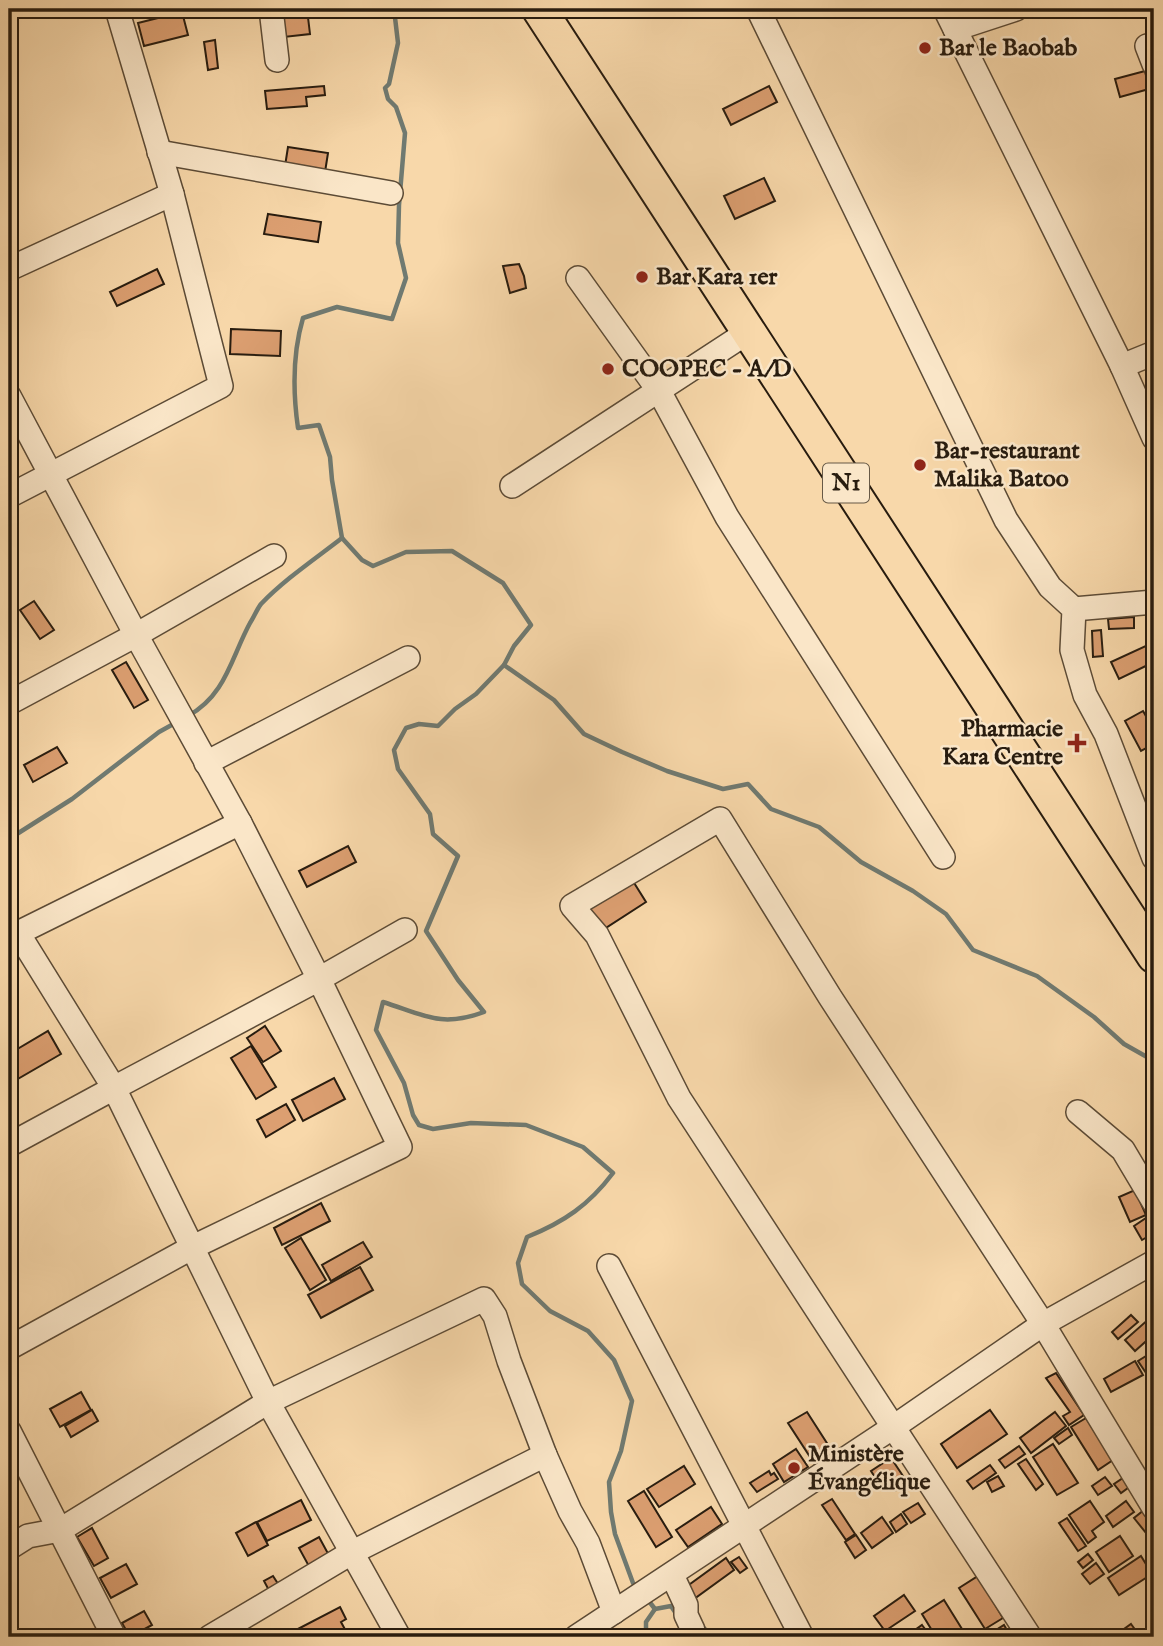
<svg xmlns="http://www.w3.org/2000/svg" width="1163" height="1646" viewBox="0 0 1163 1646" font-family="'IM FELL English',serif">
<style>
.lines{fill:none;stroke-linecap:round;stroke-linejoin:round}
.stream{stroke:#707a71;stroke-width:4.5}
.building{fill:#dc9f71;stroke:#281c0f;stroke-width:2}
.minor-casing{stroke:#5c4b36;stroke-width:26}
.highway-casing{stroke:#281c0f;stroke-width:37}
.minor{stroke:#fae6c8;stroke-width:23}
.highway{stroke:#f8d8aa;stroke-width:33}
.poi-dot{fill:#8f2418;stroke:#fae6c8;stroke-width:2.5}
.labels{text-anchor:middle;dominant-baseline:central;stroke-width:5;stroke-linejoin:round;paint-order:stroke}
.shield{fill:#fae6c8;stroke:#675946;stroke-width:2}
.shield-label{font-size:23px;font-weight:bold;fill:#281c0f}
.poi-label{font-size:24px;font-weight:bold;fill:#281c0f;stroke:#fae6c8;text-anchor:start}
</style>
<rect width="100%" height="100%" fill="#f8d8aa"/>
<filter id="stains"><feTurbulence type="fractalNoise" baseFrequency=".00286" numOctaves="4"/><feColorMatrix values="0 0 0 0 .2 0 0 0 0 .09 0 0 0 0 .02 0 0 0 .5 -.17"/></filter>
<radialGradient id="worn" r=".72"><stop offset=".6" stop-color="#630" stop-opacity="0"/><stop offset="1" stop-color="#630" stop-opacity=".3"/></radialGradient>
<g class="lines">
<g class="stream">
<path d="M394,9l4,34 -9,41 -4,4 3,11 8,8 9,26 -6,72 -1,38 8,35 -14,41 -55,-12 -34,11c-10,34 -10,75 -5,110l21,-3 11,32 2,23 10,58 20,22 11,6 33,-14 46,-1 51,32 28,42 -17,21 -10,19 -28,29 -21,15 -17,17 -19,-2 -13,4 -12,22 4,19 32,45 3,20 25,22 -32,75 32,49 26,32c-43,16 -60,3 -101,-10l-7,28 28,53 9,32 6,10 14,4 38,-6 55,2 57,22 30,26c-24,32 -49,49 -86,64l-9,26 4,21 28,27 38,20 26,29 18,41 -11,50 -12,31 2,30 4,22 18,49 4,5"/>
<path d="M504,665l50,35 30,34 38,18 45,19 56,18 25,-5 23,25 48,18 42,35 52,29 33,23 27,36 64,26 57,41 30,27 30,17"/>
<path d="M188,716c38,-21 43,-58 62,-93 4,-6 7,-14 11,-19 24,-25 54,-45 81,-66"/>
<path d="M9,839l63,-40 87,-67 18,-10"/>
<path d="M648,1600l7,9"/>
<path d="M655,1609l16,-3 6,9"/>
<path d="M700,1625l14,12"/>
<path d="M646,1637v-15l9,-13"/>
</g>
</g>
<g class="building">
<path d="M290,9h17l3,25 -26,3 -2,-24 8,-1z"/>
<path d="M182,12l6,23 -44,11 -6,-23z"/>
<path d="M215,40l3,28 -10,2 -4,-28z"/>
<path d="M1145,71l4,18 -29,8 -5,-18z"/>
<path d="M324,86l1,9 -19,2 1,9 -40,3 -2,-18z"/>
<path d="M769,86l8,16 -46,23 -8,-16z"/>
<path d="M288,147l40,6 -3,19 -40,-6z"/>
<path d="M764,178l11,23 -40,18 -11,-23z"/>
<path d="M268,214l53,8 -3,20 -54,-8z"/>
<path d="M519,264l5,12 2,12 -16,5 -7,-27z"/>
<path d="M157,269l7,15 -47,22 -7,-14z"/>
<path d="M231,329l50,2 -1,25 -50,-2z"/>
<path d="M34,601l20,29 -14,9 -20,-29z"/>
<path d="M1134,617v11l-25,1 -1,-10z"/>
<path d="M1101,630l2,26 -10,1 -1,-26z"/>
<path d="M1150,644l4,9v9l-35,17 -8,-17z"/>
<path d="M126,662l22,38 -14,8 -22,-38z"/>
<path d="M1143,711l11,19v14l-13,7 -16,-30z"/>
<path d="M57,747l10,16 -34,19 -9,-17z"/>
<path d="M348,846l8,16 -49,25 -8,-16z"/>
<path d="M631,878l15,24 -45,29 -15,-23z"/>
<path d="M265,1026l16,25 -18,11 -16,-24z"/>
<path d="M48,1031l13,23 -52,30v-30z"/>
<path d="M251,1046l25,41 -20,12 -25,-41z"/>
<path d="M334,1078l11,21 -42,22 -11,-21z"/>
<path d="M286,1104l9,16 -29,17 -9,-17z"/>
<path d="M1135,1190l11,25 -16,7 -11,-25z"/>
<path d="M321,1203l9,18 -48,24 -8,-17z"/>
<path d="M1149,1216l5,9v8l-12,7 -8,-14z"/>
<path d="M301,1238l25,42 -16,10 -25,-42z"/>
<path d="M363,1242l9,15 -41,24 -9,-16z"/>
<path d="M360,1267l13,23 -52,28 -13,-23z"/>
<path d="M1131,1315l7,7 -20,17 -6,-7z"/>
<path d="M1151,1317l3,3v14l-19,17 -10,-11z"/>
<path d="M1154,1351v17l-8,5 -8,-12z"/>
<path d="M1135,1361l8,14 -32,17 -7,-13z"/>
<path d="M1056,1373l28,42 -15,10 -6,-9 7,-4 -24,-34z"/>
<path d="M81,1392l10,18 -31,17 -10,-18z"/>
<path d="M92,1410l6,11 -27,16 -6,-11z"/>
<path d="M990,1410l17,24 -50,34 -16,-24z"/>
<path d="M807,1412l25,39 -18,12 -26,-40z"/>
<path d="M1055,1412l11,14 -35,27 -11,-15z"/>
<path d="M1086,1418l27,42 -15,10 -27,-43z"/>
<path d="M1068,1428l4,7 -13,9 -5,-6z"/>
<path d="M1053,1444l25,39 -21,12 -24,-38z"/>
<path d="M1019,1446l6,8 -20,14 -6,-8z"/>
<path d="M796,1449l12,18 -24,15 -11,-18z"/>
<path d="M891,1458l16,24 -11,8 -5,-7 -9,5 -11,-17z"/>
<path d="M1026,1459l17,25 -7,6 -18,-26z"/>
<path d="M990,1465l6,8 -23,16 -6,-8z"/>
<path d="M684,1466l11,18 -36,23 -12,-18z"/>
<path d="M769,1471l2,4 3,-2 4,6 -21,13 -7,-9z"/>
<path d="M998,1476l6,10 -12,6 -5,-10z"/>
<path d="M1126,1476l6,9 -11,8 -7,-9z"/>
<path d="M1105,1477l7,9 -14,9 -6,-9z"/>
<path d="M644,1491l28,46 -16,10 -28,-46z"/>
<path d="M832,1499l23,35 -9,6 -24,-35z"/>
<path d="M301,1500l10,20 -44,21 -10,-19z"/>
<path d="M1090,1501l14,21 -12,9 4,6 -8,6 -19,-28z"/>
<path d="M1126,1501l8,11 -21,15 -7,-11z"/>
<path d="M918,1503l7,11 -14,9 -8,-11z"/>
<path d="M711,1507l11,17 -34,23 -12,-17z"/>
<path d="M1144,1510l10,13v20l-20,-25z"/>
<path d="M901,1514l6,10 -11,8 -6,-10z"/>
<path d="M882,1517l11,16 -21,15 -11,-15z"/>
<path d="M1067,1518l19,28 -8,5 -19,-28z"/>
<path d="M256,1522l12,23 -20,11 -12,-23z"/>
<path d="M92,1528l16,30 -14,8 -17,-29z"/>
<path d="M856,1535l10,15 -11,8 -10,-16z"/>
<path d="M1120,1536l13,20 -24,16 -13,-20z"/>
<path d="M319,1537l12,22 -20,11 -12,-22z"/>
<path d="M1088,1554l5,6 -10,8 -5,-6z"/>
<path d="M1141,1556l11,18 -33,21 -11,-17z"/>
<path d="M739,1557l8,11 -7,5 -9,-11z"/>
<path d="M726,1558l8,12 -40,29 -8,-12z"/>
<path d="M1096,1563l8,11 -14,10 -8,-10z"/>
<path d="M126,1564l11,20 -26,14 -11,-20z"/>
<path d="M273,1576l9,14 -10,6 -8,-15z"/>
<path d="M978,1576l25,42 -18,11 -26,-41z"/>
<path d="M904,1595l11,16 -30,20 -11,-15z"/>
<path d="M944,1600l23,37h-31l-14,-23z"/>
<path d="M340,1607l6,12 -5,3 6,11 -7,4h-43l-3,-6z"/>
<path d="M144,1611l8,14 -22,12 -8,-14z"/>
<path d="M1131,1624l8,11 -3,2h-6l-6,-8z"/>
<path d="M922,1625l9,12h-36l7,-4 3,4z"/>
<path d="M1004,1625l7,12h-26z"/>
</g>
<g class="lines">
<g class="minor-casing">
<g id="minor">
<path d="M271,9l6,51"/>
<path d="M758,9l248,511 44,67 24,22 -2,41 13,45 21,39 48,124"/>
<path d="M945,9l177,357 32,72"/>
<path d="M955,29l61,-20"/>
<path d="M1147,46l7,18"/>
<path d="M159,152l232,41"/>
<path d="M9,269l163,-75"/>
<path d="M578,278l81,113 68,126 216,340"/>
<path d="M1122,366l32,-13"/>
<path d="M9,396l127,239 104,188 79,156 86,-49"/>
<path d="M512,486l236,-154"/>
<path d="M9,496l212,-110 -49,-192 -55,-185"/>
<path d="M1074,609l80,-7"/>
<path d="M9,703l127,-68 138,-79"/>
<path d="M206,763l202,-105"/>
<path d="M18,933l222,-110"/>
<path d="M9,938l9,-5 96,155 -105,57"/>
<path d="M1078,1112l45,38 31,52"/>
<path d="M609,1266l193,371"/>
<path d="M9,1348l184,-101 207,-100 -81,-168 -205,109 154,314 131,235"/>
<path d="M9,1431l105,206"/>
<path d="M9,1548l19,-12 32,-6 208,-128 216,-103 11,17 14,45 36,94 25,56 18,32 26,69"/>
<path d="M672,1575l14,30v10l7,15"/>
<path d="M210,1637l141,-84 194,-98"/>
<path d="M576,1637l316,-209 151,-104 111,-62"/>
<path d="M1030,1637l-351,-539 -82,-163 -25,-29 148,-87 110,178 213,327 111,184"/>
</g>
</g>
<g class="highway-casing">
<path id="highway" d="M539,9l615,947"/>
</g>
<use href="#minor" class="minor"/>
<use href="#highway" class="highway"/>
</g>
<g class="poi-dot">
<circle cx="925" cy="48" r="7"/>
<circle cx="642" cy="277" r="7"/>
<circle cx="608" cy="369" r="7"/>
<circle cx="920" cy="465" r="7"/>
<path d="M1073.5 732.5h7v7h7v7h-7v7h-7v-7h-7v-7h7z"/>
<circle cx="794" cy="1468" r="7"/>
</g>
<g class="labels">
<rect class="shield" x="823" y="463.5" width="46" height="39" rx="5"/>
<g class="shield-label">
<text x="846" y="483">N1</text>
</g>
<g class="poi-label">
<text x="939" y="48">Bar le Baobab</text>
<text x="656" y="277">Bar Kara 1er</text>
<text x="622" y="369">COOPEC - A/D</text>
<text x="934" y="451">Bar-restaurant<tspan x="934" dy="28">Malika Batoo</tspan></text>
<text x="1063" y="729" text-anchor="end">Pharmacie<tspan x="1063" dy="28">Kara Centre</tspan></text>
<text x="808" y="1454">Ministère<tspan x="808" dy="28">Évangélique</tspan></text>
</g>
</g>
<rect width="1163" height="1646" fill="none" stroke="#f8d8aa" stroke-width="35"/>
<rect x="10" y="10" width="1142" height="1625" fill="none" stroke="#281c0f" stroke-width="3.5"/>
<rect x="18" y="18" width="1128" height="1611" fill="none" stroke="#281c0f" stroke-width="2"/>
<rect width="100%" height="100%" filter="url(#stains)"/>
<rect width="100%" height="100%" fill="url(#worn)"/>
</svg>
